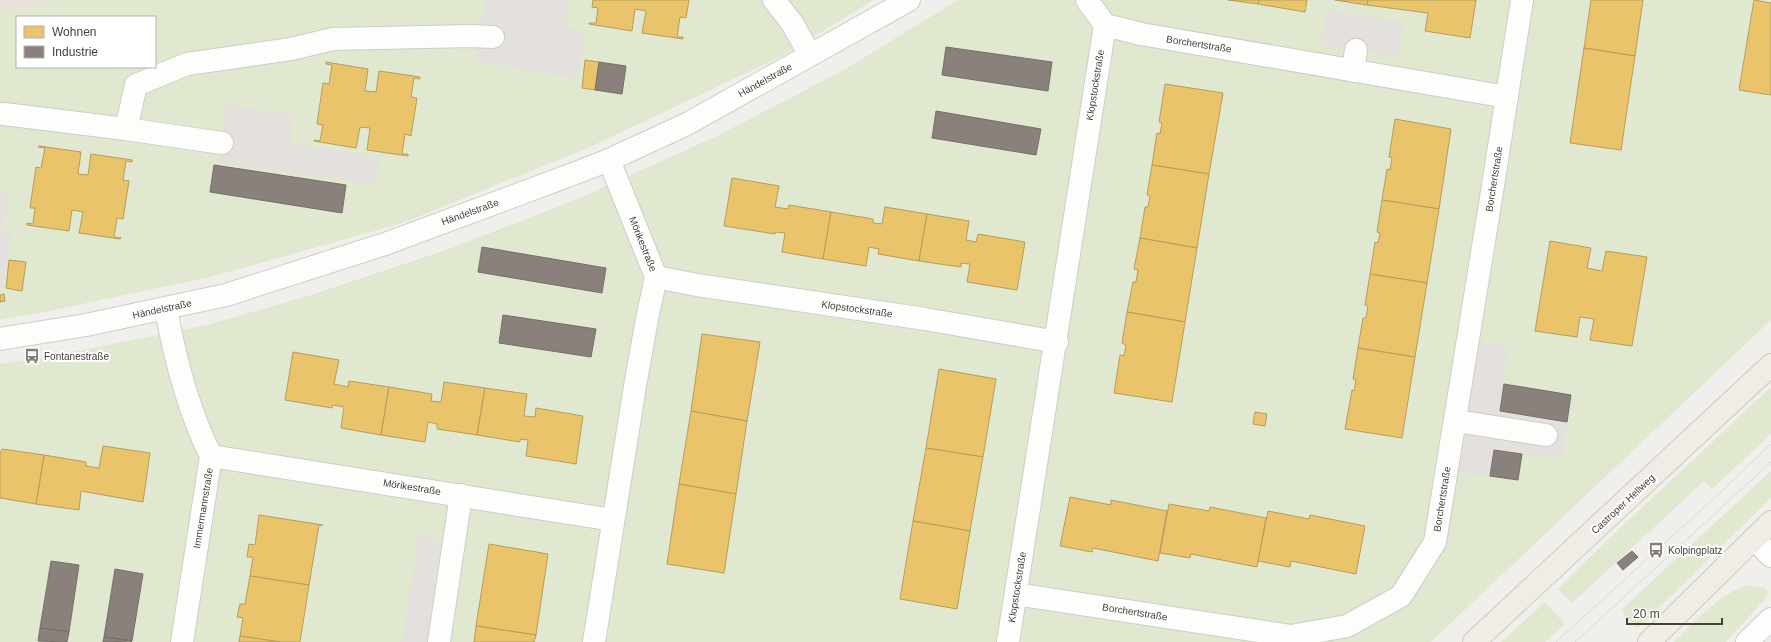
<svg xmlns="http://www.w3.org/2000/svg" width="1771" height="642" viewBox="0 0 1771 642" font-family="Arial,sans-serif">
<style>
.education{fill:#e7e1d9}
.green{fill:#e0e8cf;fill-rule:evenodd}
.parking{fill:#e3e0dd}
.homes{fill:#e9c46a;stroke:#b89c5b}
.industry{fill:#8a817c;stroke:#766e68}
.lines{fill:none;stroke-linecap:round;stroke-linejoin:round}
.minor-casing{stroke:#cfcdca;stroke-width:24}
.major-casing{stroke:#d2c9bc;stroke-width:24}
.minor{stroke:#fdfdfc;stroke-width:22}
.major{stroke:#f0ece6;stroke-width:22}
.tram{stroke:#dadad9;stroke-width:1}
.labels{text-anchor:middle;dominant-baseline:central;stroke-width:4;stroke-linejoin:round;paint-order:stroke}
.street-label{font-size:10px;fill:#474039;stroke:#fff}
.poi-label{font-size:10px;fill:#474039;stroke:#fff;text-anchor:start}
</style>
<rect width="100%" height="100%" fill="#f1efec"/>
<path class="education" d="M0,0h57l-57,14z"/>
<g class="green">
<path d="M57,0h817l-94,57 -192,91 -185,75 -193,54 -166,35 -44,8v-306zM17,17h138v50h-138z"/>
<path d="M958,0h813v320l-340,322h-1431v-278l63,-10 144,-29 104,-30 135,-45 134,-52 139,-63 123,-64z"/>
<path d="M1771,387v47l-59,55 -8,-8 -122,113 -11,8 -13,-13 39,-39z"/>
<path d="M1771,471v27l-134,131 -16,-19z"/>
<path d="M1746,585l19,3 3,4 -2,6 -40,44h-52c23,-22 42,-45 72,-57z"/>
<path d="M1545,602l20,22 -20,18h-44z"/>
</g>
<g class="parking">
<path d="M485,0h84l-5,27 21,4 -7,48 -103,-18z"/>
<path d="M1326,10l78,12 -5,34 -78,-12z"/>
<path d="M226,105l67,9 -3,30 90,12 -4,28 -157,-21z"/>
<path d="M0,194l8,1 -5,35 8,1 -8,58 -3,-1z"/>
<path d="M1477,342l31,4 -9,66 68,10 -5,36 -68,-9 -4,28 -31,-5z"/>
<path d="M419,536l23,4 -16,102h-24z"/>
</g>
<g class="homes">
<path d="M593,0h96l-3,18 -6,-1 -3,20h6v2l-41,-6 4,-22 -11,-2 -3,22 -43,-7v-1h7l2,-15 -6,-1z"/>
<path d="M1228,0h31l-1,4z"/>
<path d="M1259,0h48l-2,12 -47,-8z"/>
<path d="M1335,0h33l-1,5z"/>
<path d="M1368,0h108l-6,38 -45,-7 3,-18 -61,-8z"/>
<path d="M1591,0h52l-8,56 -51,-8z"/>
<path d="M1754,0l17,3v92l-32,-5z"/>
<path d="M1584,48l51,8 -14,94 -51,-7z"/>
<path d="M585,60l14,2 -4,28 -13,-2z"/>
<path d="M326,62l42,7 -3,22 11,1 3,-21 41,6v2l-6,-1 -3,19 6,1 -6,38 -6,-2 -3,20h6v2l-41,-6 3,-22 -10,-1 -4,21 -42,-7v-1l6,1 3,-16 -6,-1 6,-41 6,1 3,-19 -6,-1z"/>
<path d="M1165,84l58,9 -14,81 -57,-9 5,-32 3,1 2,-11 -3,-1z"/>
<path d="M1395,119l56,10 -12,80 -57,-9 5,-31 3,1 2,-13h-3z"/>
<path d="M39,146l42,6 -3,22 10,1 3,-21 41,6v2l-6,-1 -3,19 6,1 -6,38 -6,-1 -3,19 7,1 -1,1 -41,-6 4,-21 -11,-2 -3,21 -42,-6v-2l6,1 2,-16h-5l6,-41 5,1 4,-20 -7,-1z"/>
<path d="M1152,165l57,9 -12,74 -57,-10 5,-31h3l2,-11 -3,-1z"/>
<path d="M732,178l47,8 -4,21 13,2 1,-4 42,7 -8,47 -41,-7 3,-19 -10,-1v2l-51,-8z"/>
<path d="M1382,200l57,9 -12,74 -57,-9 5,-32 3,1 2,-10 -3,-1z"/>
<path d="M885,207l42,7 -8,47 -41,-7 1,-5 -10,-2 -3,19 -43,-7 8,-47 42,7v4l9,1z"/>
<path d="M927,214l42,7 -3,19 10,2 2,-8 47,8 -8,48 -50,-8 3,-18 -9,-1v4l-42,-6z"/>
<path d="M1140,238l57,10 -12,74 -58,-10 6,-30h3l2,-12 -4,-1z"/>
<path d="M1550,241l41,7 -4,20 15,3 4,-20 41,6 -15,89 -42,-6 4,-21 -14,-2 -3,20 -42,-6z"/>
<path d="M9,260l17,2 -4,29 -16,-3z"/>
<path d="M1370,274l57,9 -12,74 -57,-9 5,-30h3l2,-12 -3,-1z"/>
<path d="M4,294l1,7 -5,1v-7z"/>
<path d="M1127,312l58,10 -13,80 -58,-9 6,-38 4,1 2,-11 -4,-2z"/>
<path d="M702,334l58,8 -13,79 -56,-10z"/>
<path d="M1358,348l57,9 -13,81 -57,-9 7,-39 2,1 2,-11 -3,-1z"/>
<path d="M293,352l46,8 -5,24 14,3 1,-6 40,6 -8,48 -40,-7 3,-21 -11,-2 -1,3 -47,-8z"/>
<path d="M939,369l57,10 -13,78 -57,-9z"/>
<path d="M444,382l41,6 -8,47 -40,-6v-5l-9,-2 -3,20 -44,-7 8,-48 43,7 -1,7 10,1z"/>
<path d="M485,388l42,6 -3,22 11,1 1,-9 47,8 -7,48 -50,-8 2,-16 -8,-1v3l-43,-7z"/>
<path d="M691,411l56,10 -11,73 -57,-10z"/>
<path d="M1255,412l12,2 -2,12 -12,-2z"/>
<path d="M103,446l47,7 -7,49 -62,-11 -2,19 -43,-6 8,-49 42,7v4l13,2z"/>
<path d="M926,448l57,9 -13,74 -57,-10z"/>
<path d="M2,449l42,6 -8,49 -36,-6v-45z"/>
<path d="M679,484l57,10 -12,79 -57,-9z"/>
<path d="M1070,497l41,8v-5l56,11 -9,50 -65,-13 -1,4 -32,-6z"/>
<path d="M1169,504l40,7 1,-4 56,11 -9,49 -66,-13 -1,4 -30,-5z"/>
<path d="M1268,511l41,8 1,-4 55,11 -9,48 -65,-13 -1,6 -32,-6z"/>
<path d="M259,515l64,10h-4l-10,60 -59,-9 3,-19h-6l2,-13 6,1z"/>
<path d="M913,521l57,10 -13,78 -57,-10z"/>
<path d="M489,544l59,10 -12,81 -60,-9z"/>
<path d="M250,576l59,9 -9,57h-20l-40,-6 3,-18 -6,-1 3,-13h5z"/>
<path d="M476,626l60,9 -2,7h-60z"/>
<path d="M240,636l40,6h-41z"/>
</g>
<g class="industry">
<path d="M946,47l106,15 -4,29 -106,-16z"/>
<path d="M599,62l27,4 -4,28 -27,-4z"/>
<path d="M936,111l105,18 -5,26 -104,-17z"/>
<path d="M214,165l132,20 -4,28 -132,-21z"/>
<path d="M482,247l124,21 -4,25 -124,-21z"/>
<path d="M503,315l93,14 -5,28 -92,-14z"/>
<path d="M1504,384l67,11 -4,27 -67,-11z"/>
<path d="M1494,450l28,4 -4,26 -28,-4z"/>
<path d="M1632,551l6,6 -15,13 -6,-7z"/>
<path d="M51,561l28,4 -10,67 -29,-4z"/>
<path d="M115,569l28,5 -11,67 -28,-4z"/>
<path d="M40,628l29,4 -2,10 -29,-1z"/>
<path d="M104,637l28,4 -29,1z"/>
</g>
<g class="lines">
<g class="minor-casing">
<g id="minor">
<path d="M774,0l18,23 18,32"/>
<path d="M1105,25l36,9 366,63"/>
<path d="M1353,71l3,-21"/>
<path d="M4,114l122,15 96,14"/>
<path d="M126,129l10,-44 51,-21 104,-15 42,-10 137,-3 23,1"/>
<path d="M656,277l41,8 228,34 132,23"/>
<path d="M166,309c9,50 22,101 45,147l-29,186"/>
<path d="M0,339l86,-14 140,-30 159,-51 188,-70 36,-14 76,-35 224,-125"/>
<path d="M1456,421l90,14"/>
<path d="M211,456l402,64"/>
<path d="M1754,539l17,17"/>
<path d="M1016,594l275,42 56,-10 54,-30 34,-54 56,-344 31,-198"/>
<path d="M439,642l22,-147"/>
<path d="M594,642l42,-262 11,-61 9,-42 -47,-117"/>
<path d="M1008,642l97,-617 -18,-25"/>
<path d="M1747,642l24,-23"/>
</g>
</g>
<g class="major-casing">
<g id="major">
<path d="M1474,642l297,-277"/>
<path d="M1649,642l122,-120"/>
</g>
</g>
<use href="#minor" class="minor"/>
<use href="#major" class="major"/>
<g class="tram">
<path d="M1556,642l167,-152 48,-46"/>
<path d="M1575,642l196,-180"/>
</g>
</g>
<defs>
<g id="bus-bare" transform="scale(1.2)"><path d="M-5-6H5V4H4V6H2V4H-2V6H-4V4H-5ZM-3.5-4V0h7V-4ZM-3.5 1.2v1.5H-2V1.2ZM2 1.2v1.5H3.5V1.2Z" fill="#827d78" stroke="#fff" stroke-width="2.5" paint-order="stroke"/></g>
</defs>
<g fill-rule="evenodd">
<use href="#bus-bare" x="32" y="356"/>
<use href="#bus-bare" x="1656" y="550"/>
</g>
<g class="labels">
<g class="street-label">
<text transform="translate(1199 44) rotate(9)">Borchertstraße</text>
<text transform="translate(765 80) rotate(-29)">Händelstraße</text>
<text transform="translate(1095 85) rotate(-81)">Klopstockstraße</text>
<text transform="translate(1494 179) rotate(-81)">Borchertstraße</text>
<text transform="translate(470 212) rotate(-20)">Händelstraße</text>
<text transform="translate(643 244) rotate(68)">Mörikestraße</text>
<text transform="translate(162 309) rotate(-12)">Händelstraße</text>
<text transform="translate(857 309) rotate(8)">Klopstockstraße</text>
<text transform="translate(412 487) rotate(9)">Mörikestraße</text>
<text transform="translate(1442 499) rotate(-81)">Borchertstraße</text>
<text transform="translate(1623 504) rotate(-43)">Castroper Hellweg</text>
<text transform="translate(203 508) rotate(-81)">Immermannstraße</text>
<text transform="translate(1017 587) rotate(-81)">Klopstockstraße</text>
<text transform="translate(1135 612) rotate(9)">Borchertstraße</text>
</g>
<g class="poi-label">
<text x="44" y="356">Fontanestraße</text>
<text x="1668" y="550">Kolpingplatz</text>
</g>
</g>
<rect x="16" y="16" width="140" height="52" fill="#ffffff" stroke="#b5b3b0"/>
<rect x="24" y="26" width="20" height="12" fill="#e9c46a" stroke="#b5b3b0"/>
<text x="52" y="36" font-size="12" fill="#474039">Wohnen</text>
<rect x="24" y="46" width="20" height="12" fill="#8a817c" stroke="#b5b3b0"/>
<text x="52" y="56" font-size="12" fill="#474039">Industrie</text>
<path d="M1627 618v6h95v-6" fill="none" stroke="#474039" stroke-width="2"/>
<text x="1633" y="618" font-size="12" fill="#474039" stroke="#ffffff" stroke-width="3" paint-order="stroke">20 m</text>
</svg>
